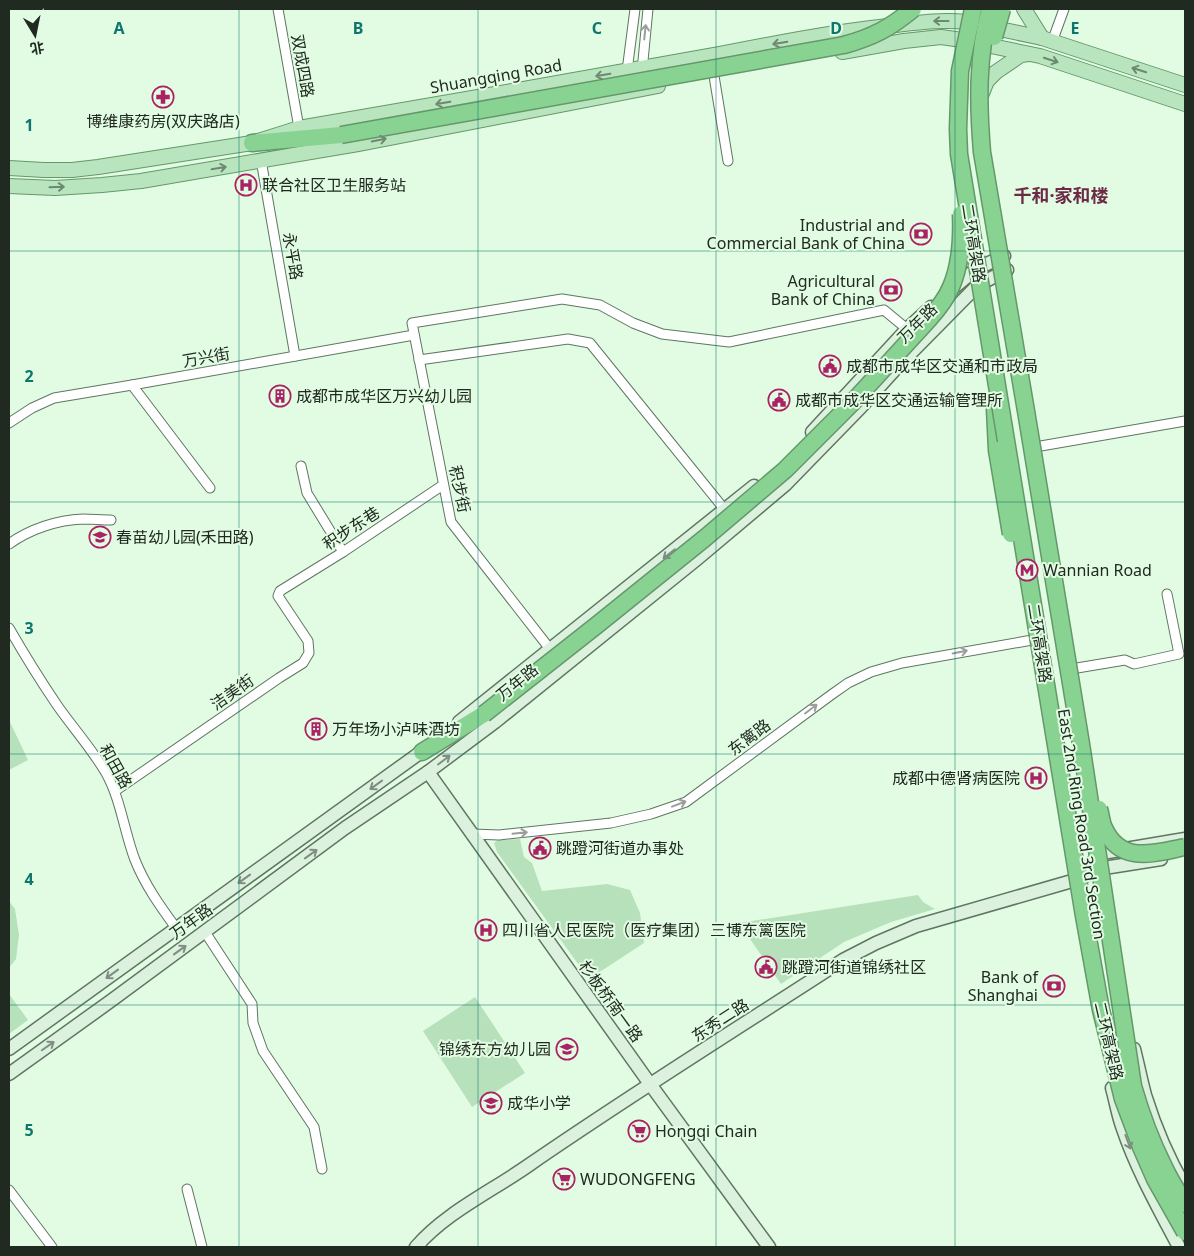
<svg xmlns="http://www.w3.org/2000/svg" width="1194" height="1256" viewBox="0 0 1194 1256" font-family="'Noto Sans','Noto Sans SC',sans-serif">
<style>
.green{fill:#b7e1bb}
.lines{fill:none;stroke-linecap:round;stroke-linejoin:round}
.street-casing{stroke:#5f7661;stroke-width:11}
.secondary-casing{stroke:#5f7661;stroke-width:15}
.primary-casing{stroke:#64986a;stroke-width:16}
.highway-casing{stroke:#64986a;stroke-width:19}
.street{stroke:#fff;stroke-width:9}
.secondary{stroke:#dcf2de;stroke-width:12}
.primary{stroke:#b8e5be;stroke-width:14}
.highway{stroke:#89d392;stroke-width:16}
.highway-bridge-casing{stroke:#64986a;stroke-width:19;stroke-linecap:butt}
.highway-bridge{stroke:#89d392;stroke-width:16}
.oneway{stroke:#6c8870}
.oneway2{stroke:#9b9f9b}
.oneway3{stroke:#7e8e80}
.grid{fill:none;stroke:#0f766e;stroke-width:1;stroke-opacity:0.55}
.labels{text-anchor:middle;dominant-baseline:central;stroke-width:4;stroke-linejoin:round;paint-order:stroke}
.street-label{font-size:16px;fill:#202a21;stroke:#e2fce3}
.poi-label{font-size:16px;fill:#202a21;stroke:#e2fce3;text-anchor:start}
.neighbourhood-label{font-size:18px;font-weight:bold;fill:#6d2a46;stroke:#e2fce3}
.grid-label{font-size:16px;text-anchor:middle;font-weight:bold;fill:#0f766e;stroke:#e2fce3;stroke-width:4;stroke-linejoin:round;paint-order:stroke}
</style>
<rect width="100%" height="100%" fill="#e2fce3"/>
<g class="green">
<path d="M9,720l19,40 -19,10z"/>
<path d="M520,839l4,18 8,6 10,28 65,-7 23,6 10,23 4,30 -55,36 -92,-127 -3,-9 4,-3z"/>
<path d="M918,895l5,7 12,7 -44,13 -47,20 -63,42 -42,-61z"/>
<path d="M9,901l6,8 4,26 -3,24 -7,9z"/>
<path d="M9,994l19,26 -19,14z"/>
<path d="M475,997l50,76 -53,34 -49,-76z"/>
</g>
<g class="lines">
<g class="street-casing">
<g id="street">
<path d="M278,9l21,119"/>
<path d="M1052,42l12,-33"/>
<path d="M642,71l6,-62"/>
<path d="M628,75l-1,-4 8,-62"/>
<path d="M714,76l14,85"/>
<path d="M261,160l34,196"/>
<path d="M419,360l149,-21 22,4 135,167"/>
<path d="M132,385l78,103"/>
<path d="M9,423l23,-15 22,-10 78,-13 282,-50"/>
<path d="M1035,447l150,-26"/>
<path d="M301,466l6,27 36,59"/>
<path d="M9,544c21,-15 48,-24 74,-25 9,0 19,1 28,1"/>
<path d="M9,628c15,26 31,52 48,77 16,23 35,44 49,68 15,27 18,58 29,87 10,25 25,46 41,68"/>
<path d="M550,649l-99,-127 -39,-199 150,-24 38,6 33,18 29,11 67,8 155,-32 23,19"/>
<path d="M1071,669l54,-9 9,4 45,-10 -12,-60"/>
<path d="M115,791l164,-113 24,-15 6,-10 -1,-12 -30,-45 2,-5 63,-39 100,-67"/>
<path d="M472,834l27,1 112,-12 40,-9 35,-12 145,-107 17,-12 23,-11 31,-9 136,-24"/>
<path d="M205,932l47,72 1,19 10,28 51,76 8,42"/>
<path d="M187,1189l15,58"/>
<path d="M9,1190l43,57"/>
</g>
</g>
<g class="secondary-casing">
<g id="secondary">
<path d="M950,291l26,-22 28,-13"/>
<path d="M812,432l95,-103 24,-22"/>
<path d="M459,722l295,-236"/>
<path d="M428,772l222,312 119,163"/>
<path d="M1078,876l24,-23 83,-14"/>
<path d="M9,1049l419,-302"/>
<path d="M1134,1049c4,16 7,31 11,46 10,32 23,63 40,92"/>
<path d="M9,1074l103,-74 233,-172 83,-56 67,-50 202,-163 88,-74 76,-78 39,-43 78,-79 29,-15"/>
<path d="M1112,1088c4,14 6,28 11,41 14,41 36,80 56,118"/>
<path d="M416,1247c29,-34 76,-56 113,-82 103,-71 209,-137 314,-205l33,-17 40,-17 156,-45 32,-13 57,-9"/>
</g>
</g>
<g class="primary-casing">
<g id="primary">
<path d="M1024,9l18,29"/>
<path d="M842,52l62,-11 37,-4 21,3 78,16 145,48"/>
<path d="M981,96l6,-15 9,-9 25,-17 8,-1"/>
<path d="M9,168l35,2h28l26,-3 154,-24 47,-15c140,-24 281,-49 421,-74 56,-11 112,-22 168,-28 27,-3 52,-7 79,-4l75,16 143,47"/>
<path d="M9,186l46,2 47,-3 39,-4 217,-37 300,-58"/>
</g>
</g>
<g class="highway-casing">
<g id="highway">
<path d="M252,143l89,-8"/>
<path d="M995,409l2,41"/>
<path d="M422,752l62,-38"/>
</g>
</g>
<use href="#street" class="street"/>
<use href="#secondary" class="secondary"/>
<use href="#primary" class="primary"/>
<use href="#highway" class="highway"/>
<g class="highway-bridge-casing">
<g id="highway-bridge">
<path d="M973,9l-13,62 -2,58 1,25 125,762 17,94 22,89 18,48 14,32 30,53"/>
<path d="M990,9c-13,47 -12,95 -8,143l44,259 55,333 52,342c8,28 18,55 31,81 6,13 14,25 21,37"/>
<path d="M994,37l8,-28"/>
<path d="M341,135l503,-90c29,-8 46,-17 69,-36"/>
<path d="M997,450l14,84"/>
<path d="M484,714l113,-89 108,-87 80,-68 67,-67 77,-84c9,-10 17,-20 22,-32 10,-23 11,-49 10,-73"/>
<path d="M1099,809c2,6 2,13 5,19 17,37 50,25 81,19"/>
</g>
</g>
<use href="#highway-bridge" class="highway-bridge"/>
</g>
<defs><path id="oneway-shaft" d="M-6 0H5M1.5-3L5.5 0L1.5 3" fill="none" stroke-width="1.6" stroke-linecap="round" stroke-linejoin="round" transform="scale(1.25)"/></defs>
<g class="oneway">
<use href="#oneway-shaft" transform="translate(941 21) rotate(-180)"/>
<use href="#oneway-shaft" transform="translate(780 43) rotate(170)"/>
<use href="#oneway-shaft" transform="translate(1051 60) rotate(18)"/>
<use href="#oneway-shaft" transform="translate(1139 70) rotate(-162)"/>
<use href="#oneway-shaft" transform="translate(603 75) rotate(170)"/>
<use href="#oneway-shaft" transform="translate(443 103) rotate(170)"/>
<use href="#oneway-shaft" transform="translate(379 140) rotate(-11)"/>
<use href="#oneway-shaft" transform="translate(219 168) rotate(-10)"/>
<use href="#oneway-shaft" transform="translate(57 187) rotate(-2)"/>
</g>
<g class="oneway2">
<use href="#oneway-shaft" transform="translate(645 32) rotate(-84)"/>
<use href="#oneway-shaft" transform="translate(960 652) rotate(-11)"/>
<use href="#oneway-shaft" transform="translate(811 709) rotate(-37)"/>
<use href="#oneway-shaft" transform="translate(679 804) rotate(-21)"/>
<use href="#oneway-shaft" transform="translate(520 833) rotate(-6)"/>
</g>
<g class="oneway3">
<use href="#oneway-shaft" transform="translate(669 554) rotate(142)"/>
<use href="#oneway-shaft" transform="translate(444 760) rotate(-37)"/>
<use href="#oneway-shaft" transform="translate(376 785) rotate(144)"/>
<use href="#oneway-shaft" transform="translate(311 854) rotate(-36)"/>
<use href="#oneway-shaft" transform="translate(244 879) rotate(144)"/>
<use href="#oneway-shaft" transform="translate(180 950) rotate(-36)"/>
<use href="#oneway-shaft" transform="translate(112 974) rotate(144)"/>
<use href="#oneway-shaft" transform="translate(48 1046) rotate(-35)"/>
<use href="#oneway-shaft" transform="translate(1128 1142) rotate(69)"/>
</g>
<path class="grid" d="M239,9v1238M478,9v1238M716,9v1238M955,9v1238M9,251h1176M9,502h1176M9,754h1176M9,1005h1176"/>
<defs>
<g id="pharmacy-ring" transform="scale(1.125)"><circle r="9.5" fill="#e2fce3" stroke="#ab2264" stroke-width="1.5"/><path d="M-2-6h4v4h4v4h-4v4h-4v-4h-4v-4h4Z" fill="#ab2264"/></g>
<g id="hospital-ring" transform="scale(1.125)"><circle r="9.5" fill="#e2fce3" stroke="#ab2264" stroke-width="1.5"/><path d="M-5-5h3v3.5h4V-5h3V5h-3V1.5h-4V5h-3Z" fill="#ab2264"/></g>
<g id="bank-ring" transform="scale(1.125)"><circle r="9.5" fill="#e2fce3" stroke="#ab2264" stroke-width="1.5"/><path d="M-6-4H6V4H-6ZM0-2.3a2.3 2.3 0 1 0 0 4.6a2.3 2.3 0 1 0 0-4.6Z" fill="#ab2264"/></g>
<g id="civic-ring" transform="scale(1.125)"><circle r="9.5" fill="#e2fce3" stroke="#ab2264" stroke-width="1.5"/><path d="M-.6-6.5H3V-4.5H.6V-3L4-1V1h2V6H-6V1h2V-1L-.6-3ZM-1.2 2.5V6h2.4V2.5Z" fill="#ab2264"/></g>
<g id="building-ring" transform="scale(1.125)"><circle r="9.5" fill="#e2fce3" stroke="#ab2264" stroke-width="1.5"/><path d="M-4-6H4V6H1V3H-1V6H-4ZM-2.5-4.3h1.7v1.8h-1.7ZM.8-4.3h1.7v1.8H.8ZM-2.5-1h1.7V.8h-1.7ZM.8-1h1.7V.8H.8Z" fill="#ab2264"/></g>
<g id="school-ring" transform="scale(1.125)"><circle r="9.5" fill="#e2fce3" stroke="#ab2264" stroke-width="1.5"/><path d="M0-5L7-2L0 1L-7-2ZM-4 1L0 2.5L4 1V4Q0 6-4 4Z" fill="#ab2264"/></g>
<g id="metro-ring" transform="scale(1.125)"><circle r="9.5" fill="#e2fce3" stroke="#ab2264" stroke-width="1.5"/><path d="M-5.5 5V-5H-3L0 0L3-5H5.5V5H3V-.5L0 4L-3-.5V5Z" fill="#ab2264"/></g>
<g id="supermarket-ring" transform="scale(1.125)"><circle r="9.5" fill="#e2fce3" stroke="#ab2264" stroke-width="1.5"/><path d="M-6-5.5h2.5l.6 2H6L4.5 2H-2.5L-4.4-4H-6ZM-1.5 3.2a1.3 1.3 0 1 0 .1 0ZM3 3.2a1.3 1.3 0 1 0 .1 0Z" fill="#ab2264"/></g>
</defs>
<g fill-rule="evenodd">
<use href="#pharmacy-ring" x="163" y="97"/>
<use href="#hospital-ring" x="246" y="185"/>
<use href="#bank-ring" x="921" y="234"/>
<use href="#bank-ring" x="891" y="290"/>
<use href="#civic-ring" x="830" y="366"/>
<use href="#building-ring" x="280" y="396"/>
<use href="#civic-ring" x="779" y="400"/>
<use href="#school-ring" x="100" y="537"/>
<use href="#metro-ring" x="1027" y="570"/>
<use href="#building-ring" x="316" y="729"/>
<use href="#hospital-ring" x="1036" y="778"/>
<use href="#civic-ring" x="540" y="848"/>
<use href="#hospital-ring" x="486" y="930"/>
<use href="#civic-ring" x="766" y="967"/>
<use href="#bank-ring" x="1054" y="986"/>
<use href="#school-ring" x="567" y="1049"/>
<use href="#school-ring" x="491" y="1103"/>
<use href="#supermarket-ring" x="639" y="1131"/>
<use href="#supermarket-ring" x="564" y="1179"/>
</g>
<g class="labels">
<g class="street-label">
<text transform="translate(303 66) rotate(80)">双成四路</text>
<text transform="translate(496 76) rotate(-10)">Shuangqing Road</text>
<text transform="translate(974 243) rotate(81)">二环高架路</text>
<text transform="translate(293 256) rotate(80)">永平路</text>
<text transform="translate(917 323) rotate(-45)">万年路</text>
<text transform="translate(206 357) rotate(-10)">万兴街</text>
<text transform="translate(460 489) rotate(78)">积步街</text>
<text transform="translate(351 528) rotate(-33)">积步东巷</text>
<text transform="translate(1040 643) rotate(81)">二环高架路</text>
<text transform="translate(517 682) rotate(-39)">万年路</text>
<text transform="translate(232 692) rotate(-35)">洁美街</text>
<text transform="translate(749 737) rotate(-37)">东篱路</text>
<text transform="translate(116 766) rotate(61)">和田路</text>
<text transform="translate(1082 824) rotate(81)">East 2nd Ring Road 3rd Section</text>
<text transform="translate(191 921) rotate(-36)">万年路</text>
<text transform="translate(611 1001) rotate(54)">杉板桥南一路</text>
<text transform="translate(720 1020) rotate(-33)">东秀二路</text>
<text transform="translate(1109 1041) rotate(77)">二环高架路</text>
</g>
<g class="poi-label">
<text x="163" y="121" text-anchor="middle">博维康药房(双庆路店)</text>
<text x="262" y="185">联合社区卫生服务站</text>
<text x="905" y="225" text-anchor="end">Industrial and<tspan x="905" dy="18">Commercial Bank of China</tspan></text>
<text x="875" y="281" text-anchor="end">Agricultural<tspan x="875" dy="18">Bank of China</tspan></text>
<text x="846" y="366">成都市成华区交通和市政局</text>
<text x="296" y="396">成都市成华区万兴幼儿园</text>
<text x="795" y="400">成都市成华区交通运输管理所</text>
<text x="116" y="537">春苗幼儿园(禾田路)</text>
<text x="1043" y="570">Wannian Road</text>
<text x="332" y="729">万年场小泸味酒坊</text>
<text x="1020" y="778" text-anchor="end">成都中德肾病医院</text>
<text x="556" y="848">跳蹬河街道办事处</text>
<text x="502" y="930">四川省人民医院（医疗集团）三博东篱医院</text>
<text x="782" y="967">跳蹬河街道锦绣社区</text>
<text x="1038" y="977" text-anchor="end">Bank of<tspan x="1038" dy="18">Shanghai</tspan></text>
<text x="551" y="1049" text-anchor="end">锦绣东方幼儿园</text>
<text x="507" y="1103">成华小学</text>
<text x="655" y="1131">Hongqi Chain</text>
<text x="580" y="1179">WUDONGFENG</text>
</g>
<g class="neighbourhood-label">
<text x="1061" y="195">千和·家和楼</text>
</g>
</g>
<g class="grid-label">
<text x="119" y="34">A</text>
<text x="358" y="34">B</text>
<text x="597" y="34">C</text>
<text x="836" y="34">D</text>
<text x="1075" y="34">E</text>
<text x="29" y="131">1</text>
<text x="29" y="382">2</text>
<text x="29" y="634">3</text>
<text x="29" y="885">4</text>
<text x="29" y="1136">5</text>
</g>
<rect width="1194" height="1256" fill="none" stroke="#202a21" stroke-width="20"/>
<g transform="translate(35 35) rotate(170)" stroke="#e2fce3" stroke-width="4" paint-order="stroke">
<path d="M0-4L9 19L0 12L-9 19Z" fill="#202a21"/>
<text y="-8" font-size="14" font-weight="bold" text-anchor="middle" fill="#202a21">北</text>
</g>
</svg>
